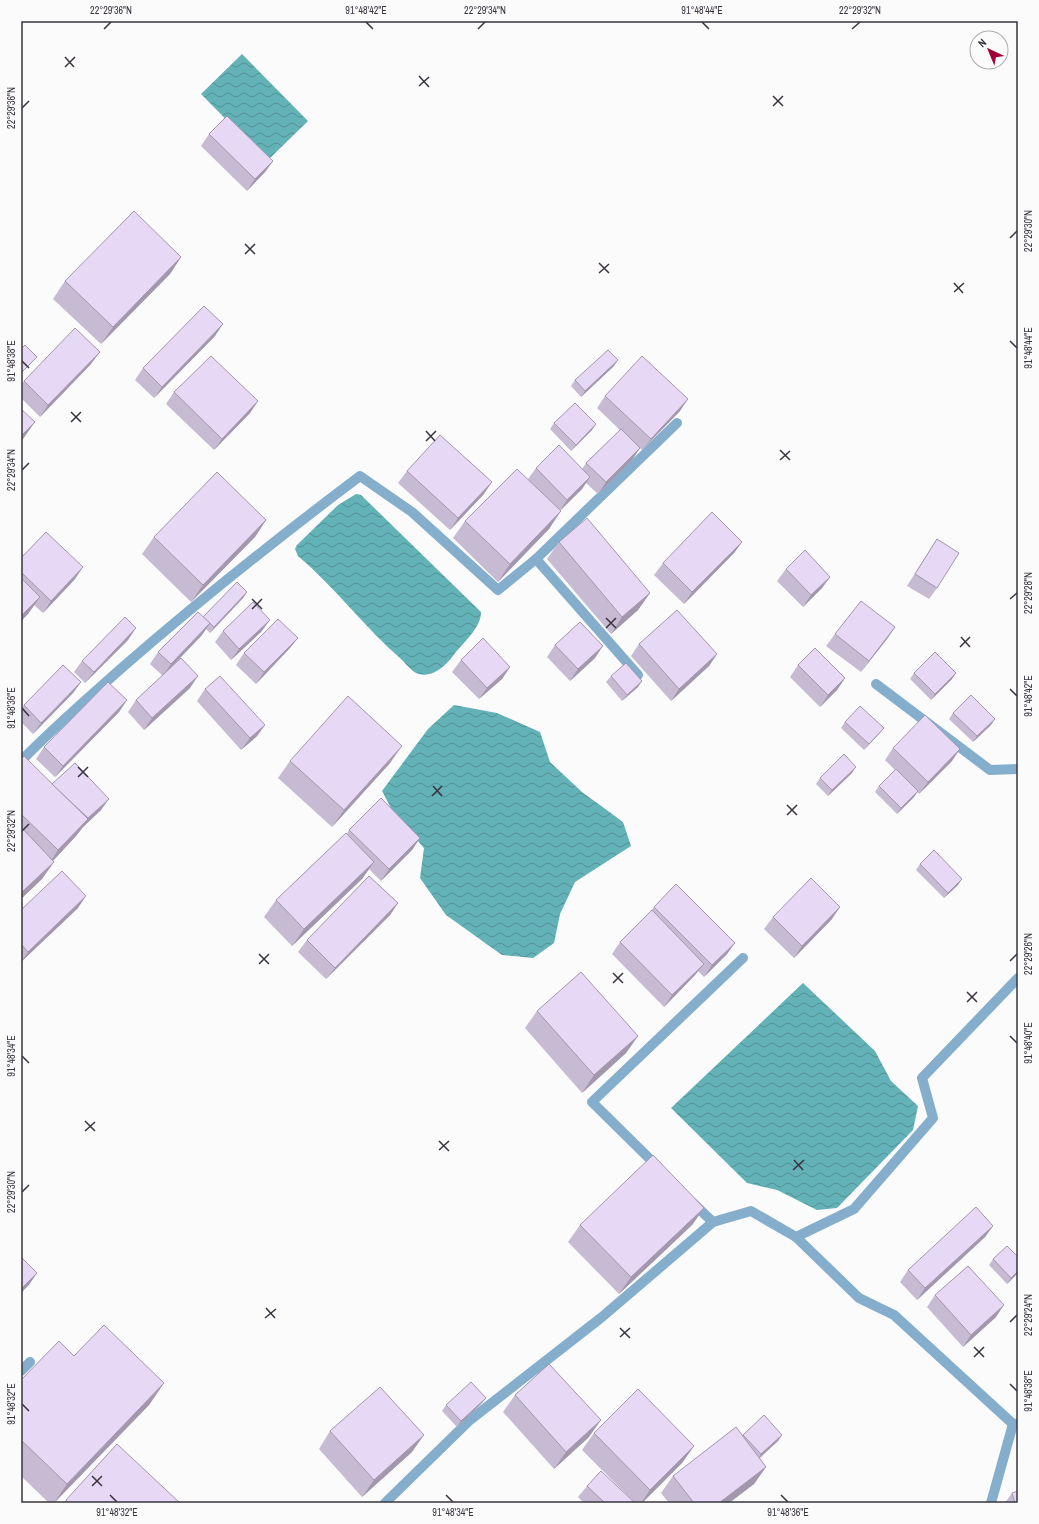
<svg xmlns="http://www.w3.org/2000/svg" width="1039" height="1524" viewBox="0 0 1039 1524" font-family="'Archivo Narrow',sans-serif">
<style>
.water{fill:url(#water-waves)}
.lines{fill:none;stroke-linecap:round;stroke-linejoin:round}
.minor{stroke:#84aecb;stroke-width:10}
.wall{fill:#c7bad3}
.shaded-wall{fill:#a297ac}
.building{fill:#e7d8f5;stroke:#a297ac}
.ticks{fill:none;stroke:#39333e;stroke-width:1.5}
.neatline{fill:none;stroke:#39333e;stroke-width:1.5}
.ticks-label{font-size:10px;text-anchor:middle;fill:#39333e}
</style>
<defs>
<pattern id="water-waves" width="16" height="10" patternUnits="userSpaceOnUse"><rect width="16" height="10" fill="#63b2b7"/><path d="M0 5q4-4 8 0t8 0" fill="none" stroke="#539196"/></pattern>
</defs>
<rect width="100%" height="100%" fill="#fbfbfb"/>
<g class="water">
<path d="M242,54l66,67 -41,40 -66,-67z"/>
<path d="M356,494l5,1 120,117c0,15 -15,28 -25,40 -8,11 -21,26 -37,22 -6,-1 -13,-10 -18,-15 -37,-32 -66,-72 -103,-103l-3,-7 2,-4 41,-40z"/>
<path d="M454,705l43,8 43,19 10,30 32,30 41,30 8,24 -56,36 -15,32 -6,29 -21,15 -31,-3 -56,-40 -26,-37 4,-30 -30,-34 -12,-23 46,-62z"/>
<path d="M803,983l72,68 16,30 27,25 -5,24 -76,78 -20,2 -40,-20 -30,-7 -76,-75z"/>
</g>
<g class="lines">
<g class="minor">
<path d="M536,559l102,116"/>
<path d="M876,684l114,86 28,-1"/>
<path d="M21,761c33,-34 68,-64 103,-95 76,-66 155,-129 236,-190l52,36 86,78 38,-31 141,-136"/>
<path d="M658,1167l-66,-65 151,-144"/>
<path d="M693,1203l20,19"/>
<path d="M796,1237l58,-28 79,-91 -11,-40 96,-100"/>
<path d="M21,1371l9,-9"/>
<path d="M385,1503l85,-83 132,-103 111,-95 38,-11 45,26 63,61 35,17 119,109"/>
<path d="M991,1503l22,-79h5"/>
</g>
</g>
<g class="wall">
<path d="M209,134l64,27 -8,11 -18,19 -46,-45z"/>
<path d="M181,257l-11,17 -69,70 -48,-45 12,-18z"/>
<path d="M215,336l-61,62 -19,-18 8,-12z"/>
<path d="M91,364l-51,53 -19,-19v-13l3,-4z"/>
<path d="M614,366l-33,31 -10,-11 4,-6z"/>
<path d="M174,392l84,9 -8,12 -36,37 -48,-46z"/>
<path d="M605,396l75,15 -38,39 -4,-4 2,2 -8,12 -34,34 -12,-11 -4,6 -22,21 -11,19 -51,53 -45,-44 12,-17 63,-42 8,-11 46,1 4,-6 34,-33 -23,-22z"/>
<path d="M554,423l38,7 -21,21 -21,-22z"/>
<path d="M407,471l77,23 -34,36 -52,-47z"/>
<path d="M266,520l-11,17 -64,65 -49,-48 12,-17z"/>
<path d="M937,539v49l-8,11 -22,-13 22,-35z"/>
<path d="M559,542l91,51 -12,17 -27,24 -64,-75z"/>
<path d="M742,542l-8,11 -50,51 -30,-29 9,-12z"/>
<path d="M21,558l54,21 -32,34 -9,-8 -6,9 -7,7z"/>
<path d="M786,569l44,8 -8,11 -19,19 -26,-26z"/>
<path d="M247,592l-4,6 -33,35 -4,-4 -4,6 -39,40 27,13 -46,42 -16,-18 8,-12 27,-24 -13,-12 8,-12 45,-35z"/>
<path d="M270,620l-9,12 -30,28 -16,-18 8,-11z"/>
<path d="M895,627l-8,12 -26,33 -35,-26 9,-12z"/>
<path d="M298,638l-9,11 -33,35 -20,-19 8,-12z"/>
<path d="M128,640l-43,43 -11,-11 8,-11z"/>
<path d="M639,644l78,10 -8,12 -38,35 -40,-45z"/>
<path d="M555,645l40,13 -25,23 -23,-24z"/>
<path d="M461,660l49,7 -8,12 -23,20 -27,-27z"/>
<path d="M798,665l47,13 -8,12 -17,17 -30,-30z"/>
<path d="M914,673l38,6 -21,21 -21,-21z"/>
<path d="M611,676l27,11 -16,14 -16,-19z"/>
<path d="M81,682l-8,11 -40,41 -12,-12v-13l3,-4z"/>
<path d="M205,689l60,36 -8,11 -16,14 -44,-49z"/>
<path d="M127,700l-8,12 -64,65 -19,-18 8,-12z"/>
<path d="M953,713l38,12 -18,17 -24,-23z"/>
<path d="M845,722l34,12 -15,16 -23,-22z"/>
<path d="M893,748l59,13 -33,33 -2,-2 -3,5 -17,17 -22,-22 4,-6 16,-16 -10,-10z"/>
<path d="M21,759l31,25 49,26 -18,17 -7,9 -23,25 -11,18 -21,20z"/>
<path d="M290,761l100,2 -58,64 -54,-49z"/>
<path d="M852,773l-24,23 -12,-12 4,-6z"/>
<path d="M349,830l71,8 -8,12 -31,31 -12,-12 -7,10 -70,67 -28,-29 12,-17 71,-66z"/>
<path d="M920,864l38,21 -14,13 -28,-28z"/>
<path d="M398,903l-8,12 -64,64 -28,-27 9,-12z"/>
<path d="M654,907l81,36 -8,11 -23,23 -6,-6 -3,4 -31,32 -52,-53 8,-12 29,-29z"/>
<path d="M78,908l-57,54v-52z"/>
<path d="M773,917l59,2 -38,39 -30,-29z"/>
<path d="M537,1011l101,25 -12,17 -44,40 -57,-65z"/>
<path d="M704,1208l-12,17 -73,69 -51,-52 12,-17z"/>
<path d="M993,1226l-8,11 -68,63 -17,-18 8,-12z"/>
<path d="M1018,1257v16l-11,11 -18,-19 4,-6z"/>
<path d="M935,1295l61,22 -33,30 -36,-40z"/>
<path d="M74,1356l90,27 -15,22 -95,98h-5l-28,-27v-96z"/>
<path d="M515,1395l74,42 -35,32 -51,-57z"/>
<path d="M486,1398l-4,5 -25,24 -15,-16 4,-6z"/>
<path d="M330,1431l82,21 -50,45 -43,-48z"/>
<path d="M594,1433l100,13 -12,17 -40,40h-58l-6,-6 9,-11 47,16 -52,-52z"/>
<path d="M743,1435h39l-4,6 -18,17 6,9 -12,17 -25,19h-60l-8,-10 12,-17z"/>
<path d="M1012,1493l6,10h-13z"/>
<path d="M66,1500l114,3h-116z"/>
</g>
<g class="shaded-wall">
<path d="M273,161l-8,11 -18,19 8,-12z"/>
<path d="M181,257l-11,17 -69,70 12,-17z"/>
<path d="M223,324l-8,12 -61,62 8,-11z"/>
<path d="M100,352l-9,12 -51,53 8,-12z"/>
<path d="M618,360l-4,6 -33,31 4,-6z"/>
<path d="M688,399l-8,12 -38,39 9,-11z"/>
<path d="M258,401l-8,12 -36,37 8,-11z"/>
<path d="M35,422l-12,17 -2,2v-5z"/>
<path d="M596,424l-4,6 -21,21 5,-6z"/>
<path d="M640,448l-8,12 -34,34 8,-12z"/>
<path d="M590,477l-8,12 -23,23 8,-12z"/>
<path d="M492,482l-8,12 -34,36 8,-12z"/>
<path d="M561,511l-12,18 -51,53 12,-18z"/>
<path d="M266,520l-11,17 -64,65 12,-17z"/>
<path d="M742,542l-8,11 -50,51 8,-12z"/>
<path d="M83,567l-8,12 -32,34 8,-12z"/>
<path d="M830,577l-8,11 -19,19 8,-12z"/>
<path d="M247,592l-4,6 -33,35 4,-6z"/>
<path d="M650,593l-12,17 -27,24 11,-17z"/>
<path d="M40,597l-12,17 -7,7v-5z"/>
<path d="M270,620l-9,12 -30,28 8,-11z"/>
<path d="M210,623l-8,12 -39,41 8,-12z"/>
<path d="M895,627l-8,12 -26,33 8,-11z"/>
<path d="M136,628l-8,12 -43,43 9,-11z"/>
<path d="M298,638l-9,11 -33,35 8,-12z"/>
<path d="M603,646l-8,12 -25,23 8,-12z"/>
<path d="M717,654l-8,12 -38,35 8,-12z"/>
<path d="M510,667l-8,12 -23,20 8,-11z"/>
<path d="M956,673l-4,6 -21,21 4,-6z"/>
<path d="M198,676l-8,12 -46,42 8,-12z"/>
<path d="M845,678l-8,12 -17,17 8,-12z"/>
<path d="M642,681l-4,6 -16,14 5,-6z"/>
<path d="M81,682l-8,11 -40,41 8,-11z"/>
<path d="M127,700l-8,12 -64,65 8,-11z"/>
<path d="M995,719l-4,6 -18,17 4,-6z"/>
<path d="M265,725l-8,11 -16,14 9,-12z"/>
<path d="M884,728l-5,6 -15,16 5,-6z"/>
<path d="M402,746l-12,17 -58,64 12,-17z"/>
<path d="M960,749l-8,12 -33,33 9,-12z"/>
<path d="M856,767l-4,6 -24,23 4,-6z"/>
<path d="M918,791l-4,6 -17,17 4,-6z"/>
<path d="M109,799l-8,11 -18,17 -7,9 -29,31 11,-17 27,-29z"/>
<path d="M420,838l-8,12 -31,31 8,-12z"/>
<path d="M54,862l-12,17 -21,20v-6z"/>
<path d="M374,862l-12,17 -70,67 12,-17z"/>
<path d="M962,879l-4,6 -14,13 4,-5z"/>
<path d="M86,896l-8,12 -57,54 7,-10z"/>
<path d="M398,903l-8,12 -64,64 9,-11z"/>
<path d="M840,907l-8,12 -38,39 8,-12z"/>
<path d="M735,943l-8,11 -23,23 8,-12z"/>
<path d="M704,964l-9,11 -31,32 8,-12z"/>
<path d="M638,1036l-12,17 -44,40 12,-18z"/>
<path d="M704,1208l-12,17 -73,69 12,-17z"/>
<path d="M993,1226l-8,11 -68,63 8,-12z"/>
<path d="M1018,1271v2l-11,11 4,-6z"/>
<path d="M37,1273l-8,12 -8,8v-4z"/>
<path d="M1004,1305l-8,12 -33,30 8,-12z"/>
<path d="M164,1383l-15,22 -95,98 13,-19z"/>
<path d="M486,1398l-4,5 -25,24 4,-6z"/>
<path d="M601,1420l-12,17 -35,32 12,-17z"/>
<path d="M424,1435l-12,17 -50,45 12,-17z"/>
<path d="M782,1435l-4,6 -21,19 4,-6z"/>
<path d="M694,1446l-12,17 -40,40h-1l9,-13z"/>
<path d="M766,1467l-12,17 -25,19h-10z"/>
</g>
<g class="building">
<path d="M227,116l46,45 -18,18 -46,-45z"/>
<path d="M134,211l47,46 -68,70 -48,-46z"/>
<path d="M204,306l19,18 -61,63 -19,-19z"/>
<path d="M75,328l25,24 -52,53 -24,-24z"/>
<path d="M25,345l12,12 -16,16v-24z"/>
<path d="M608,350l10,10 -33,31 -10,-11z"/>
<path d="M211,356l47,45 -36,38 -48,-47z"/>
<path d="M642,356l46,43 -37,40 -46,-43z"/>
<path d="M575,403l21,21 -20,21 -22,-22z"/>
<path d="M21,409l14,13 -14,14z"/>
<path d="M621,429l19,19 -34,34 -20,-19z"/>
<path d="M440,435l52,47 -34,36 -51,-47z"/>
<path d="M559,445l31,32 -23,23 -31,-32z"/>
<path d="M517,469l44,42 -51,53 -45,-43z"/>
<path d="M217,472l49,48 -63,65 -49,-48z"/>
<path d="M712,512l30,30 -50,50 -29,-29z"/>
<path d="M587,518l63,75 -28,24 -63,-75z"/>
<path d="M46,532l37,35 -32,34 -30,-29v-14z"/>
<path d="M937,539l22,14 -22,35 -22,-14z"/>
<path d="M805,550l25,27 -19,18 -25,-26z"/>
<path d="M21,578l19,19 -19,19z"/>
<path d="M237,582l10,10 -33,35 -11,-10z"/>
<path d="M861,601l34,26 -26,34 -34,-27z"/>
<path d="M253,602l17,18 -31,29 -16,-18z"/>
<path d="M677,610l40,44 -38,35 -40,-45z"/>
<path d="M198,612l12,11 -39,41 -13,-12z"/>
<path d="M125,617l11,11 -42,44 -12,-11z"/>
<path d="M278,619l20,19 -34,34 -20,-19z"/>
<path d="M580,622l23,24 -25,23 -23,-24z"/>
<path d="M483,638l27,29 -23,21 -26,-28z"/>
<path d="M815,648l30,30 -17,17 -30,-30z"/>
<path d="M935,652l21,21 -21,21 -21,-21z"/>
<path d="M181,658l17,18 -46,42 -16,-18z"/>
<path d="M626,663l16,18 -15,14 -16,-19z"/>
<path d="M63,665l18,17 -40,41 -17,-18z"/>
<path d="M220,676l45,49 -15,13 -45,-49z"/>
<path d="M108,682l19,18 -64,66 -19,-19z"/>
<path d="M971,695l24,24 -18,17 -24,-23z"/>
<path d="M348,696l54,50 -58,64 -54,-49z"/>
<path d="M860,706l24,22 -15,16 -24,-22z"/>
<path d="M925,715l35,34 -32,33 -35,-34z"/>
<path d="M844,754l12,13 -24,23 -12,-12z"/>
<path d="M24,756l64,63 -30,31 -37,-36v-55z"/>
<path d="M75,763l34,36 -21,19 -36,-34z"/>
<path d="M896,769l22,22 -17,17 -22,-22z"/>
<path d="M381,798l39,40 -31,31 -40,-39z"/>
<path d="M21,827l33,35 -33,31z"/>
<path d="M346,833l28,29 -70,67 -28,-29z"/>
<path d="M934,850l28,29 -14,14 -28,-29z"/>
<path d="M62,871l24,25 -58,56 -7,-8v-34z"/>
<path d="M369,876l29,27 -63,65 -28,-28z"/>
<path d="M811,878l29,29 -38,39 -29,-29z"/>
<path d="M676,884l59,59 -23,22 -58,-58z"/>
<path d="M652,910l52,54 -32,31 -52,-53z"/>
<path d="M581,972l57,64 -44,39 -57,-64z"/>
<path d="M653,1155l51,53 -73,69 -51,-52z"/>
<path d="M976,1207l17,19 -68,62 -17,-18z"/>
<path d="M1007,1246l11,11v14l-7,7 -18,-19z"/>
<path d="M21,1257l16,16 -16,16z"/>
<path d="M968,1266l36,39 -33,30 -36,-40z"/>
<path d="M104,1325l60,58 -97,101 -46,-44v-60l38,-39 15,15z"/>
<path d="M549,1364l52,56 -35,32 -51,-57z"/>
<path d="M471,1382l15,16 -25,23 -15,-16z"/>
<path d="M380,1387l44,48 -50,45 -44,-49z"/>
<path d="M638,1389l56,57 -44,44 -56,-57z"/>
<path d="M764,1415l18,20 -21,19 -18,-19z"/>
<path d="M736,1427l30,40 -47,36h-25l-21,-27z"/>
<path d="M117,1444l63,59h-111l-3,-3z"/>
<path d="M601,1471l34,32h-30l-18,-17z"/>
<path d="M1018,1491v12h-3l-3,-10z"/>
</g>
<path class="ticks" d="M366,22l7,7M702,22l7,7M104,29l7,-7M478,29l7,-7M852,29l8,-7M65,57l9,10M65,67l10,-10M419,76l10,11M419,86l10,-9M773,96l10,10M773,106l10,-10M22,108l7,-7M1010,238l7,-7M245,244l10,10M245,254l10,-10M599,263l10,10M599,273l10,-9M954,283l9,10M954,292l10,-9M1010,341l7,7M22,361l7,7M71,412l10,10M71,422l10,-10M426,431l9,10M426,441l10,-10M780,450l10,10M780,460l10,-9M22,470l7,-7M252,599l10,10M1010,599l7,-6M252,609l10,-10M606,618l10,10M606,628l10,-10M961,637l9,10M960,647l10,-10M1010,689l7,7M22,708l7,8M78,767l10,10M78,777l10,-10M433,786l9,10M432,796l10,-10M787,805l10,10M787,815l10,-10M22,831l7,-7M259,954l10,10M1010,961l7,-7M259,964l10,-10M613,973l10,10M613,983l10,-10M967,992l10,10M967,1002l10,-10M1010,1036l7,7M22,1056l7,7M85,1121l10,10M85,1131l10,-9M439,1141l10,10M439,1150l10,-9M794,1160l9,10M793,1170l11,-10M22,1192l7,-7M266,1308l9,10M265,1318l11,-9M1010,1322l7,-7M620,1328l10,10M620,1337l10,-9M974,1347l10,10M974,1357l10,-10M1010,1384l7,7M22,1404l7,7M92,1476l10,10M92,1486l10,-10M110,1495l7,7M446,1495l7,7M781,1495l7,7"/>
<rect width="1039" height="1524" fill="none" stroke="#fbfbfb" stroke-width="44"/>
<g transform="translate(989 50) rotate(316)"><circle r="19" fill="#fbfbfb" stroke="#adabaf"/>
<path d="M0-3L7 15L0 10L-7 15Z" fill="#a10137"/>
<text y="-6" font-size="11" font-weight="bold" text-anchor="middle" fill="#39333e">N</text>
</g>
<rect x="22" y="22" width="995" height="1480" class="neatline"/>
<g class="ticks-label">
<text x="111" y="14">22°29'36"N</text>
<text x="366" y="14">91°48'42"E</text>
<text x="485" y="14">22°29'34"N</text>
<text x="702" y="14">91°48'44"E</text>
<text x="860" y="14">22°29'32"N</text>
<text transform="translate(11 108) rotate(-90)" y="4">22°29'36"N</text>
<text transform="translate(1028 231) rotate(-90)" y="4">22°29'30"N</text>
<text transform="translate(1028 348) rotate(-90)" y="4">91°48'44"E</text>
<text transform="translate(11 361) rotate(-90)" y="4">91°48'38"E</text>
<text transform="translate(11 470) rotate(-90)" y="4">22°29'34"N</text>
<text transform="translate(1028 593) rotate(-90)" y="4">22°29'28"N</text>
<text transform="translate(1028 696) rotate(-90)" y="4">91°48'42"E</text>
<text transform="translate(11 708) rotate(-90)" y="4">91°48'36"E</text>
<text transform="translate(11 831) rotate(-90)" y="4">22°29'32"N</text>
<text transform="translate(1028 954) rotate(-90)" y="4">22°29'26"N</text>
<text transform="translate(1028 1043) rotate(-90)" y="4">91°48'40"E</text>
<text transform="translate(11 1056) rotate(-90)" y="4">91°48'34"E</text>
<text transform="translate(11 1192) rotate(-90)" y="4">22°29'30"N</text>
<text transform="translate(1028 1315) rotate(-90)" y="4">22°29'24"N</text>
<text transform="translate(1028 1391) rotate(-90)" y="4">91°48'38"E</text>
<text transform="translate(11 1404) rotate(-90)" y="4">91°48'32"E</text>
<text x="117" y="1516">91°48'32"E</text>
<text x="453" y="1516">91°48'34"E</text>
<text x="788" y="1516">91°48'36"E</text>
</g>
</svg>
